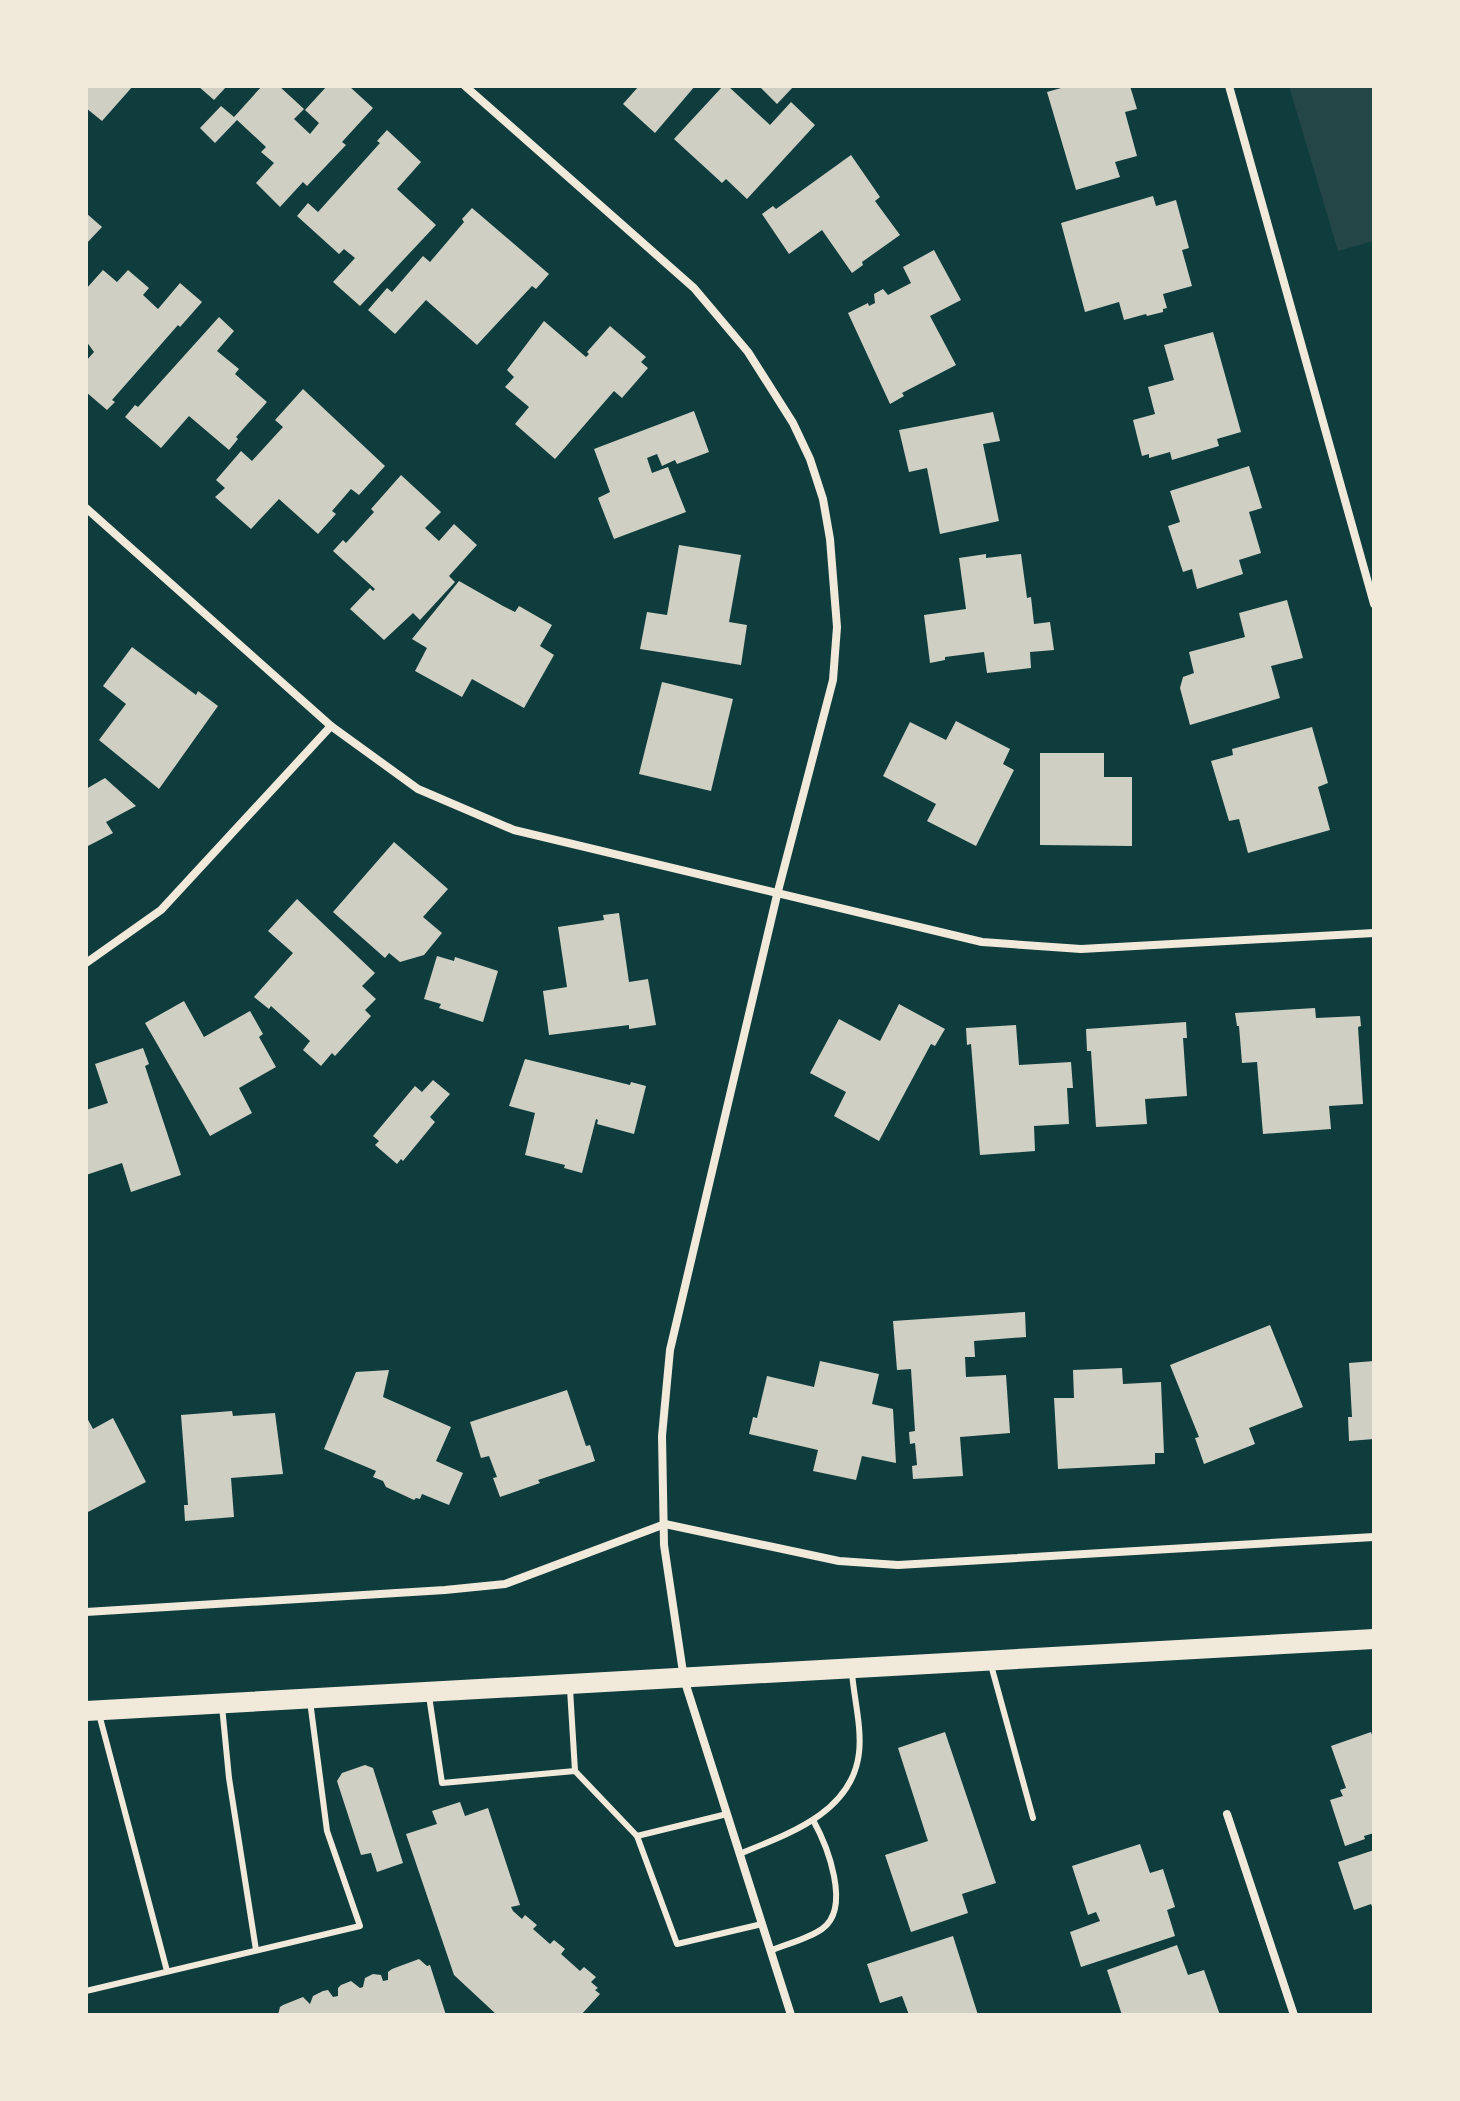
<svg xmlns="http://www.w3.org/2000/svg" width="1460" height="2101" viewBox="0 0 1460 2101" font-family="'Asap Condensed',sans-serif">
<style>
.green{fill:#244646}
.building{fill:#cfcfc3}
.lines{fill:none;stroke-linecap:round;stroke-linejoin:round}
.service{stroke:#f1e9da;stroke-width:6}
.minor{stroke:#f1e9da;stroke-width:8}
.primary{stroke:#f1e9da;stroke-width:20}
</style>
<rect width="100%" height="100%" fill="#0f3d3e"/>
<path class="green" d="M1289,86h85v155l-36,10z"/>
<g class="building">
<path d="M86,86h47l-31,35 -16,-13z"/>
<path d="M198,86h29l-13,14z"/>
<path d="M262,86h17l25,23 -10,10 16,15 9,-11 -14,-13 22,-24h22l24,22 -31,34 4,3 -39,41 -4,-4 -23,25 -24,-24 18,-20 -13,-11 5,-5 -29,-27 -22,23 -15,-15 21,-22 13,11z"/>
<path d="M639,86h56l-40,47 -32,-29z"/>
<path d="M723,86h5l42,39 21,-23 24,23 -68,74 -21,-20 -4,4 -48,-44z"/>
<path d="M759,86h35l-17,18z"/>
<path d="M1068,86h62l7,23 -12,3 12,44 -22,6 5,15 -44,13 -29,-98z"/>
<path d="M387,130l34,32 -24,27 39,36 -76,81 -27,-24 22,-24 -11,-9 -5,5 -42,-38 11,-13 10,9 62,-69 -3,-2z"/>
<path d="M851,155l29,42 -5,4 25,34 -38,27 1,3 -11,8 -30,-43 -33,24 -27,-40 11,-8 3,3z"/>
<path d="M1153,196l3,10 20,-6 13,48 -7,2 10,36 -29,8 4,14 -4,1v3l-16,4 -1,-2 -22,6 -5,-18 -34,10 -24,-89z"/>
<path d="M472,208l77,66 -13,15 -4,-3 -55,59 -51,-45 -31,34 -27,-24 19,-22 5,4 31,-36 7,6 34,-40 -2,-3z"/>
<path d="M86,213l16,14 -16,17z"/>
<path d="M934,250l27,50 -31,16 26,49 -54,28 2,3 -14,8 -42,-91 20,-10 1,3 6,-3 -1,-9 9,-5 5,6 23,-12 -8,-16z"/>
<path d="M103,270l14,12 11,-12 21,18 -6,7 15,14 22,-26 22,19 -22,25 -2,-2 -66,75 3,2 -8,8 -21,-18v-31l8,-9 -8,-11v-52z"/>
<path d="M219,317l15,14 -17,20 22,18 -4,5 32,28 -31,35 2,2 -9,11 -40,-34 -28,32 -36,-31 10,-12 3,2z"/>
<path d="M544,321l42,36 3,-3 -2,-2 23,-26 36,31 -5,5 7,6 -26,30 -8,-7 -59,68 -40,-35 14,-17 -24,-20 9,-10 -7,-7z"/>
<path d="M1213,332l28,100 -24,7 2,7 -47,14 -2,-8 -21,6v-4l-7,2 -9,-36 22,-6 -7,-27 26,-7 -10,-35z"/>
<path d="M303,389l82,77 -26,29 -8,-6 -19,22 4,3 -18,20 -39,-35 -28,30 -36,-32 10,-9 -9,-8 25,-29 11,10 31,-34 -8,-7z"/>
<path d="M694,411l15,41 -32,12 -2,-4 -13,6 -5,-12 -10,4 5,15 16,-6 18,45 -72,27 -16,-41 12,-6 -16,-43z"/>
<path d="M993,412l7,29 -17,3 16,77 -59,13 -13,-66 -18,4 -10,-42z"/>
<path d="M1249,466l13,42 -13,4 12,41 -22,7 4,14 -46,15 -5,-20 -9,3 -15,-46 12,-4 -10,-31z"/>
<path d="M401,475l40,37 -16,16 14,13 15,-17 23,21 -28,31 6,6 -35,38 -7,-7 -29,27 -34,-31 20,-21 3,3 2,-2 -42,-38 10,-11 3,3 28,-31 -3,-3z"/>
<path d="M679,545l62,10 -12,67 18,3 -6,40 -101,-16 7,-37 20,3z"/>
<path d="M986,554v4l35,-4 6,44 4,-1 3,27 16,-2 4,28 -24,2 1,16 -44,5 -3,-21 -39,5v3l-15,3 -6,-48 42,-6 -7,-51z"/>
<path d="M459,581l44,25 12,6 4,-6 33,19 -12,21 14,9 -30,53 -52,-29 -10,18 -47,-26 12,-23 -15,-9z"/>
<path d="M1287,600l16,58 -32,8 9,32 -90,27 -10,-37 3,-11 11,-4 -5,-21 56,-15 -6,-24z"/>
<path d="M132,647l64,48 2,-4 20,15 -59,83 -60,-49 27,-36 -23,-18z"/>
<path d="M662,682l71,17 -22,92 -72,-17z"/>
<path d="M956,721l54,28 -7,15 11,6 -38,76 -49,-25 9,-17 -53,-28 27,-54 36,18z"/>
<path d="M1312,727l16,56 -10,4 12,43 -82,23 -9,-34 -10,2 -18,-60 22,-6 -1,-6z"/>
<path d="M1040,753h64v24h28v69l-92,-1z"/>
<path d="M105,778l31,28 -30,16 7,11 -27,14v-58z"/>
<path d="M394,842l54,47 -25,28 19,16 -18,22 -24,7 -11,-9 -4,5 -52,-46z"/>
<path d="M297,899l78,74 -13,13 14,13 -11,11 6,6 -36,40 -3,-3 -11,13 -18,-16 7,-9 -39,-35 -2,3 -15,-12 39,-44 -25,-22z"/>
<path d="M619,913l10,69 19,-3 8,46 -27,4v-4l-80,10 -6,-44 24,-4 -9,-60 46,-7 -1,-5z"/>
<path d="M437,956l17,5 1,-4 43,14 -15,51 -44,-14 2,-4 -17,-5z"/>
<path d="M184,1001l20,36 46,-26 13,23 -4,3 17,30 -37,21 13,25 -42,23 -65,-113z"/>
<path d="M899,1004l46,25 -10,17 -4,-2 -52,97 -45,-25 12,-24 -36,-19 29,-54 41,22z"/>
<path d="M1315,1008l1,10 44,-2 1,10 -3,1 5,77 -34,2 2,23 -68,5 -6,-72 -15,1 -3,-37h-2l-2,-13z"/>
<path d="M1186,1022l1,16h-4l4,58 -42,3 2,25 -51,3 -5,-76h-4l-1,-22z"/>
<path d="M1016,1025l3,40 52,-3 2,26h-6l2,36 -35,2 1,25 -55,4 -9,-111 -4,1 -1,-17z"/>
<path d="M143,1048l6,16 -4,2 36,109 -50,17 -9,-29 -36,12v-65l22,-7 -13,-39z"/>
<path d="M525,1059l105,26 1,-3 15,4 -12,48 -37,-10 1,-4 -2,-1 -14,54 -18,-5 1,-3 -40,-10 10,-42 -26,-7z"/>
<path d="M433,1080l17,14 -20,23 5,5 -32,39 -2,-2 -4,5 -22,-19 4,-4 -6,-5 42,-50 7,6z"/>
<path d="M1025,1312l1,25 -52,4 1,16h-10l1,20 40,-2 4,58 -50,4 3,39 -50,3 -1,-13 5,-1 -2,-22 -5,1 -1,-12 6,-1 -4,-62 -14,1 -4,-49z"/>
<path d="M1270,1325l33,82 -54,21 6,16 -51,20 -9,-26 4,-1 -29,-72z"/>
<path d="M820,1361l59,13 -7,30 21,5 3,54 -34,-7 -6,24 -43,-9 5,-21 -69,-16 4,-17 4,1 10,-42 47,11z"/>
<path d="M1374,1361v78l-25,2 -1,-24h4l-3,-54z"/>
<path d="M1122,1368l1,16 38,-2 3,71h-9v11l-97,5 -4,-71h20l-1,-28z"/>
<path d="M389,1370l-6,27 68,30 -15,34 27,12 -14,32 -27,-11 -2,5 -4,-1 -2,2 -28,-13 -3,-6 -10,-4 3,-6 -52,-22 32,-77z"/>
<path d="M567,1390l19,56 4,-1 5,16 -57,19 2,3 -40,14 -7,-19 4,-1 -8,-21 -8,2 -11,-36z"/>
<path d="M232,1411l1,5 42,-3 8,61 -52,4 3,39 -49,4 -1,-16h4l-7,-90z"/>
<path d="M86,1416l7,13 20,-11 33,64 -60,31z"/>
<path d="M945,1732l51,151 -34,11 6,19 -57,19 -26,-77 43,-14 -30,-93z"/>
<path d="M1371,1732l3,8v93l-10,3 1,3 -20,7 -15,-46 13,-4 -3,-6 6,-2 -15,-42z"/>
<path d="M365,1765l8,3 30,95 -26,9 -6,-19 -10,2 -24,-74 5,-8z"/>
<path d="M460,1802l5,14 23,-8 32,97 -9,2 2,4 9,8 3,-4 12,10 -4,4 17,15 4,-4 11,9 -4,5 19,17 4,-4 12,10 -5,5 7,6 -3,2 5,4 -19,21h-84l-43,-40 -48,-141 31,-10 -5,-13z"/>
<path d="M1140,1844l10,29 13,-4 12,38 -8,3 8,26 -94,31 -11,-35 30,-11 -4,-9 -8,3 -16,-49z"/>
<path d="M1374,1850v62l-3,-8 -17,6 -16,-48z"/>
<path d="M953,1936l25,79h-69l-7,-19 -22,7 -13,-39z"/>
<path d="M1177,1945l11,30 16,-5 16,45h-98l-15,-45z"/>
<path d="M419,1959l8,7 3,-1 16,50h-168l2,-8 3,-2 20,-8 7,7 3,-8 10,-5 5,-1 5,7 5,-1v-8l3,-3 10,-4 9,7 3,-1 2,-9 8,-4 8,1 2,6 5,-1v-8l4,-3z"/>
</g>
<g class="lines">
<g class="service">
<path d="M991,1665l42,153"/>
<path d="M570,1689l5,82"/>
<path d="M429,1696l13,87 133,-12 62,65 40,108 85,-20"/>
<path d="M222,1706l7,72 27,172"/>
<path d="M99,1714l68,257"/>
<path d="M637,1836l90,-22"/>
<path d="M739,1854c49,-20 113,-41 120,-101 3,-25 -5,-55 -7,-80"/>
<path d="M770,1951c16,-7 38,-12 52,-22 30,-21 5,-84 -9,-109"/>
<path d="M86,1991l274,-65 -33,-95 -17,-130"/>
</g>
<g class="minor">
<path d="M465,86l229,202 54,64 45,71 17,36 13,40 7,40 7,88 -4,53 -56,215 -107,455 -8,86 2,109 20,134 107,336"/>
<path d="M1229,86l145,518"/>
<path d="M86,508l245,218 87,63 96,41 468,112 99,7 293,-16"/>
<path d="M86,963l75,-53 170,-184"/>
<path d="M86,1612l359,-22 60,-6 160,-60 174,37 59,4 476,-28"/>
<path d="M1227,1814l67,201"/>
</g>
<path class="primary" d="M86,1711l1288,-72"/>
</g>
<rect width="1460" height="2101" fill="none" stroke="#f1e9da" stroke-width="176"/>
</svg>
